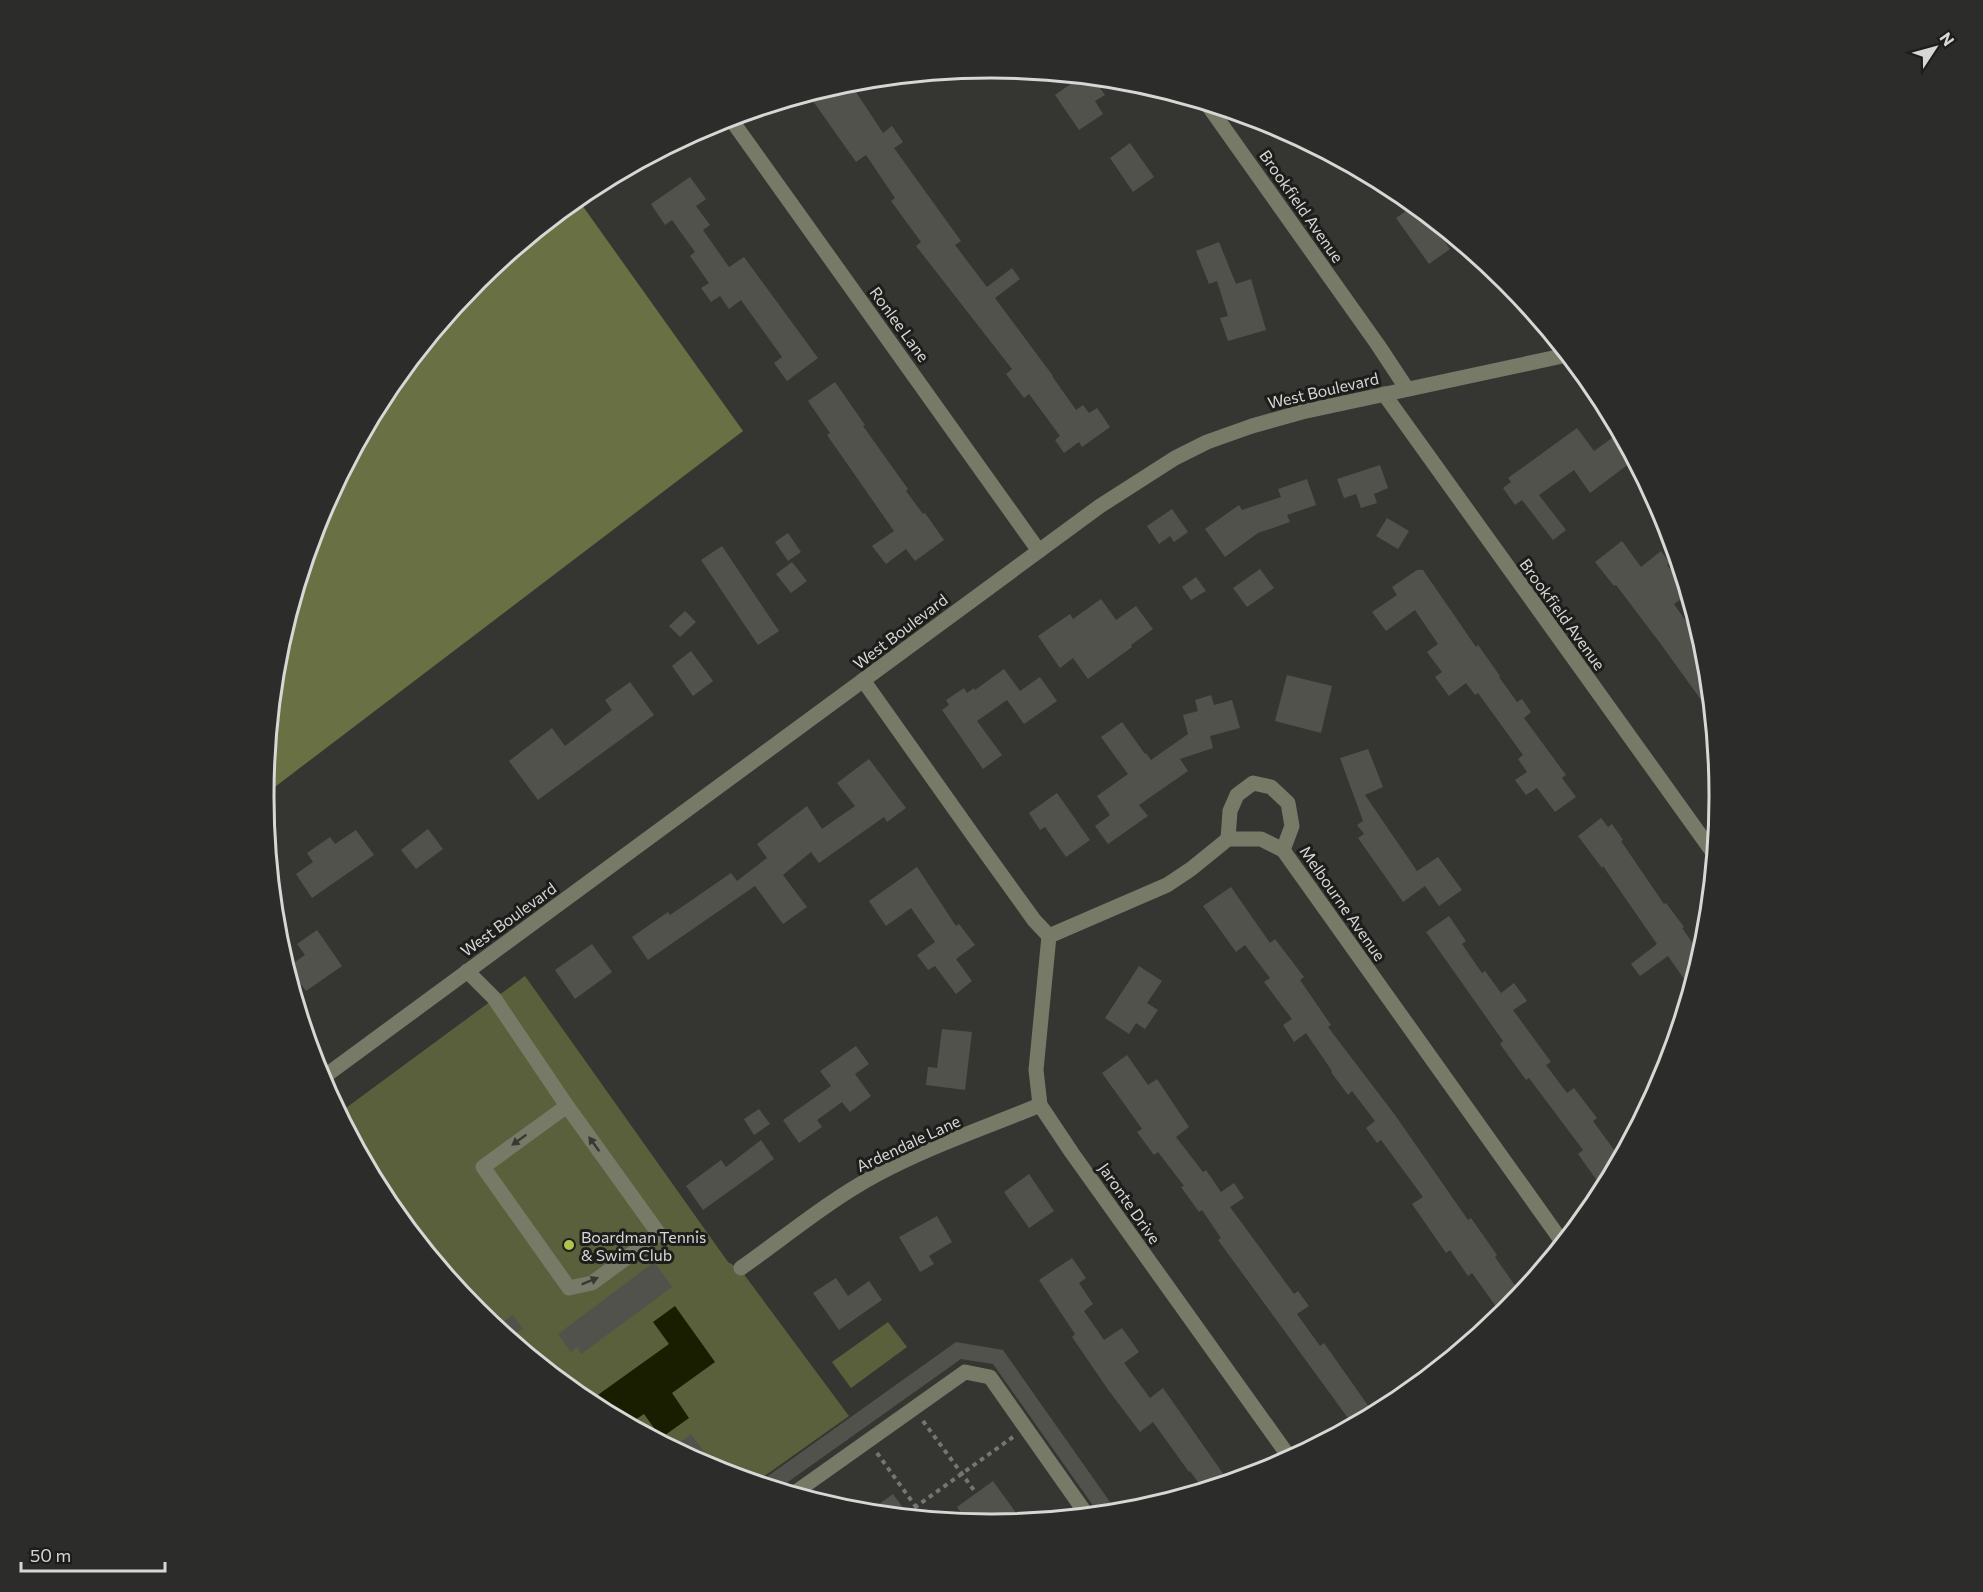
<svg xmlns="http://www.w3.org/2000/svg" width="1983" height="1592" viewBox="0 0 1983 1592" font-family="Commissioner,sans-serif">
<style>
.green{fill:#5a603b}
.forest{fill:#697043}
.water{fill:#1a1e00}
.building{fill:#51524c}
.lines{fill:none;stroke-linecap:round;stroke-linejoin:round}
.path{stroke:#757672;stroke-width:4;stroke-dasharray:4.5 4.5;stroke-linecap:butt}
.minor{stroke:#767a66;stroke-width:15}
.oneway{fill:#383932}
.poi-dot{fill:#b2c34c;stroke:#1d1d1b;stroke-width:2}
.labels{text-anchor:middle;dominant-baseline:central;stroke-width:6;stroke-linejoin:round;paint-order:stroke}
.street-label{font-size:16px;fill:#d7d8d5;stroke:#1d1d1b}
.poi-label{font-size:16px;fill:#d7d8d5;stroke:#1d1d1b;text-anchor:start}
.rim{fill:none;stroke:#d7d8d5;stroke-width:3}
</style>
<rect width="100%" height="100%" fill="#353631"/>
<g class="green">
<path d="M525,976l203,286 12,7 109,147 -93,66 -44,-13 -126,-67 -110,-91 -90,-111 -47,-87z"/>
<path d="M888,1322l19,25 -56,41 -19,-26z"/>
</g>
<path class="forest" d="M577,198l166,233 -480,365 14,-142 42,-137 67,-126 91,-110z"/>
<path class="water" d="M675,1306l40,56 -43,31 17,25 -28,20 -17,-24 -15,10 -41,-22 81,-58 -16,-22z"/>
<g class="building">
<path d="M1082,76l11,2 12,17 -10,6 8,13 -24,16 -24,-35z"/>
<path d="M841,84l4,7 7,-5 31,47 9,-7 11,16 -9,6 67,93 -6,4 32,42 25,-19 8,11 -25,19 58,78h-1l24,34 7,-5 6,8 8,-5 13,19 -28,20 -3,-5 -15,11 -9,-13 5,-4 -31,-42 -5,4 -18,-24 6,-5 -96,-123 5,-4 -30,-41 4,-3 -29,-43 -10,7 -48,-68z"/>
<path d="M1130,143l24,34 -21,15 -23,-34z"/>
<path d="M690,177l16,22 -10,7 14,19 -7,5 26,37 15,-10 74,101 -31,23 -13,-18 8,-6 -41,-57 -12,9 -9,-13 -9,6 -10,-14 8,-5 -19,-27 5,-4 -23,-32 -7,5 -14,-21z"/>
<path d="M1413,206l5,8 4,-3 5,5 23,33 -21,15 -33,-46z"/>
<path d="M1219,242l17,42 15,-5 15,51 -38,11 -8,-23 8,-2 -11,-35 -8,3 -13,-33z"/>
<path d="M835,382l30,43 -2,1 45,63 -2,2 17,23 2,-1 19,27 -29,21 -9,-12 -20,15 -14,-18 22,-15 -67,-96 3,-2 -22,-32z"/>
<path d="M1577,428l17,23 25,-18 15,27 -44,33 -16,-23 -35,25 27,35 -13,10 -31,-40 -7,5 -12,-17 8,-6 -3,-4z"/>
<path d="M1380,465l8,23 -14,6 3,9 -16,5 -5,-14 -12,4 -7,-19z"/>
<path d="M1307,479l9,26 -29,10 3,7 -32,11 -33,24 -20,-28 34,-24 3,5 39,-13 -3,-8z"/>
<path d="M1172,509l16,23 -14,10 -4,-6 -11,8 -12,-18z"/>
<path d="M1387,518l22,13 -11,18 -22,-13z"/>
<path d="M788,533l13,19 -13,9 -13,-19z"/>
<path d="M1622,541l19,26 20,-16 9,12 -3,2 20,26 1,3 -14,10 29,42 3,8 6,61 -52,-72 -44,-58 -2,1 -19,-24z"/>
<path d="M722,546l57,85 -21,14 -57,-85z"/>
<path d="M792,562l15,19 -16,12 -15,-19z"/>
<path d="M1260,569l14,19 -27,19 -14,-19z"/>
<path d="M1417,570h6l53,77 2,-2 22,31 -1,1 18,25 5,-3 9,13 -7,6 42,57 -4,3 14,19 -21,15 -18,-24 -11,7 -11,-15 12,-8 -9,-13 5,-4 -45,-62 -3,2 -9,-12 -17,13 -14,-19 7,-5 -15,-20 11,-8 -23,-34 -29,21 -14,-19 25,-17 -5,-8z"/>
<path d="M1196,577l10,14 -15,9 -9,-13z"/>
<path d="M1101,599l15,21 20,-14 17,23 -22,16 1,2 -44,32 -15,-21 -13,10 -22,-32 32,-22 3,5z"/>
<path d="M685,611l11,11 -16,15 -11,-11z"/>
<path d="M691,651l22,30 -20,15 -21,-30z"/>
<path d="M1004,669l16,22 20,-14 17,24 -33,23 -17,-24 -30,21 25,34 -19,14 -41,-59 7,-5 -3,-5 18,-12 3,5 7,-5 1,2z"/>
<path d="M1287,675l45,11 -11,47 -46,-12z"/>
<path d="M630,682l24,33 -116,85 -29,-39 43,-33 13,18 47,-36 -7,-10z"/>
<path d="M1211,695l3,10 18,-5 8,28 -30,8 3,12 -33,11 8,12 -49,34 9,11 -40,28 -13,-18 15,-11 -13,-19 31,-22 -27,-37 21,-15 23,32 1,-1 5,7 37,-26 -5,-19 15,-4 -3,-11z"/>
<path d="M1368,749l15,38 -18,8 52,76 21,-14 24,33 -23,16 -14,-20 -22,16 -45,-64 6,-4 -7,-9 6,-4 -23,-63z"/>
<path d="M869,759l37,49 -19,14 -3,-5 -65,46 -8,-11 -28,23 24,32 -24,17 -28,-38 -107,74 -16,-23 36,-25 2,3 61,-42 6,8 30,-23 -10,-14 50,-38 15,23 33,-23 -18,-23z"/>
<path d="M1057,793l33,47 -24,17 -21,-30 -5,3 -11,-17z"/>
<path d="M1601,818l7,9 4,-3 11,16 -2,1 43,63 2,-1 18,24 -2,1 19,27 -10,34 -23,-33 -28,20 -9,-12 26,-20 -54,-78 -1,2 -24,-32z"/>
<path d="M428,829l15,20 -27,20 -15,-19z"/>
<path d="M356,830l18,25 -62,43 -16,-24 17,-12 -6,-9 23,-16 5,7z"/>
<path d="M917,867l39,59 3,-2 16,21 -19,14 16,22 -16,13 -21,-28 -7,4 -11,-15 18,-13 -24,-34 -25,18 -17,-25z"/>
<path d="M1231,887l39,56 5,-4 29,38 -4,3 31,45 -3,2 67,88 73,105 3,-2 26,37 -2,2 26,37 -19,21 -30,-42 -4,3 -18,-26 -4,3 -34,-49 11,-7 -42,-57 -4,3 -11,-15 9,-7 -23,-30 -4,4 -17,-23 1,-1 -26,-38 -12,9 -11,-17 9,-6 -28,-37 6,-4 -25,-33 -9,7 -33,-46z"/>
<path d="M1449,916l17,25 -4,3 20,29 3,-2 16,22 13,-10 13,18 -14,9 38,52 -5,3 21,28 7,-5 23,30 -4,3 27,37 -17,31 -25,-35 5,-4 -54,-72 -3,2 -26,-36 3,-3 -77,-109z"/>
<path d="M317,930l25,36 -36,25 -18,-24 17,-12 -8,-11z"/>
<path d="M592,944l20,28 -37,27 -20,-29z"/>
<path d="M1139,966l23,15 -15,22 11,7 -13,19 -9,-6 -7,11 -24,-16z"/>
<path d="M942,1029l30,3 -7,58 -39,-5 2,-18 9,1z"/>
<path d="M856,1046l13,18 -14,10 16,22 -21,16 -8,-10 -25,18 5,7 -23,16 -16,-23 48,-34 -11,-15z"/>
<path d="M1127,1055l21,30 9,-6 32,48 -13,10 27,35 3,-2 15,22 13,-9 10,15 -14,9 64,87 4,-3 11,15 -12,8 23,32 4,-3 50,71 -21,11 -135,-185 3,-2 -19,-28 -3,2 -18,-25 3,-1 -26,-34 -4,3 -17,-23 5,-3 -40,-56z"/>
<path d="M759,1109l11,15 -16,11 -10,-16z"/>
<path d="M761,1140l13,19 -71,51 -17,-24 35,-26 5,7z"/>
<path d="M1029,1174l25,37 -25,17 -25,-36z"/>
<path d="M937,1216l15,26 -23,14 5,8 -14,8 -21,-35z"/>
<path d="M1072,1258l14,20 -7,5 14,21 -9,7 20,29 18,-12 17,24 -15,11 26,35 13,-10 66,94 -26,7 -13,-18 -1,1 -36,-50 -13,10 -31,-41 -37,-54 3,-3 -36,-54z"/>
<path d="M654,1262l18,25 -91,67 -4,-7 -6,5 -13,-18z"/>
<path d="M836,1278l12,18 21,-15 13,19 -43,30 -26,-37z"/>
<path d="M513,1315l10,14 -14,9 -13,-11z"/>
<path d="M956,1342l47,8 114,162 -18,2 -106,-150 -32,-5 -183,130 -20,-6z"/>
<path d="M691,1434l14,19 -10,7 -22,-12z"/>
<path d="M993,1481l29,40 -30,3 -25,-2 -10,-15z"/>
<path d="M893,1494l16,22 -41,-4z"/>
</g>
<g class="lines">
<g class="path">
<path d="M923,1421l53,72"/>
<path d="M877,1453l47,65"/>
<path d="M907,1513l106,-76"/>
</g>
<g class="minor">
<path d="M1207,104l171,241 29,44"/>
<path d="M730,118l309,433"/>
<path d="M1384,394l330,460"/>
<path d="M863,680l112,158 59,82 15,16"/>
<path d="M1228,839l2,-28 7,-16 16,-12 18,4 17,16 4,23 -9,24"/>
<path d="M1049,936l118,-51 24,-16 37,-30h33l22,11 280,393"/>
<path d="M1049,936l-13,134 4,35 32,48 218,305"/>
<path d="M467,971l27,27 73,108 92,128 -67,49 -23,5 -86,-121 84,-61"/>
<path d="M321,1079l779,-573 75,-48 32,-16 45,-16 50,-14 265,-57"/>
<path d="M741,1268c44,-31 87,-67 135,-93 51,-28 111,-48 164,-70"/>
<path d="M793,1494l172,-122 25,5 97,138"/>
</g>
</g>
<defs><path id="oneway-solid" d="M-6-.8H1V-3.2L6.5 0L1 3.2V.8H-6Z" transform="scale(1.5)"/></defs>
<g class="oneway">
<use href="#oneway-solid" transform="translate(519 1140) rotate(144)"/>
<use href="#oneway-solid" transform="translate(594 1144) rotate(-126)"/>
<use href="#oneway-solid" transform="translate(590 1281) rotate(-22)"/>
</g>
<circle class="poi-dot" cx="569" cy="1245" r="6"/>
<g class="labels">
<g class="street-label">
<text transform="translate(1302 206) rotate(55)">Brookfield Avenue</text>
<text transform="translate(900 324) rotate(54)">Ronlee Lane</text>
<text transform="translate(1323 390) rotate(-13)">West Boulevard</text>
<text transform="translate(1563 614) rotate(54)">Brookfield Avenue</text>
<text transform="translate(900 631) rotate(-37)">West Boulevard</text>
<text transform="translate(1343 903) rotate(55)">Melbourne Avenue</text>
<text transform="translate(508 919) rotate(-36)">West Boulevard</text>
<text transform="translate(908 1143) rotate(-25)">Ardendale Lane</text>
<text transform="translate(1130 1203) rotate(55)">Jaronte Drive</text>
</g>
<g class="poi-label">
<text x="581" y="1236">Boardman Tennis<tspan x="581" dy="18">&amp; Swim Club</tspan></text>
</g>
</g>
<path d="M0 0H1983V1592H0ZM991 78H992A717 717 0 0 1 1709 795V797A717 717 0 0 1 992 1514H991A717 717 0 0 1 274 797V795A717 717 0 0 1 991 78Z" fill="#2c2c2a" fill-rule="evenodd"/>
<path class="rim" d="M991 78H992A717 717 0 0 1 1709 795V797A717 717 0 0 1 992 1514H991A717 717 0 0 1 274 797V795A717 717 0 0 1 991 78Z"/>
<g transform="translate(1935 48) rotate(54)" stroke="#1d1d1b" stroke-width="4.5" paint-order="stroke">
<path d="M0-4.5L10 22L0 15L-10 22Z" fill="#d7d8d5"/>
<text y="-9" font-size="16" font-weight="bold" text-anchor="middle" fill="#d7d8d5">N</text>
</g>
<path d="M21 1562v9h144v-9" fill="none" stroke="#d7d8d5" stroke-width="3"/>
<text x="30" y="1562" font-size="18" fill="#d7d8d5" stroke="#1d1d1b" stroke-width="4.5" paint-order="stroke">50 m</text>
</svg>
